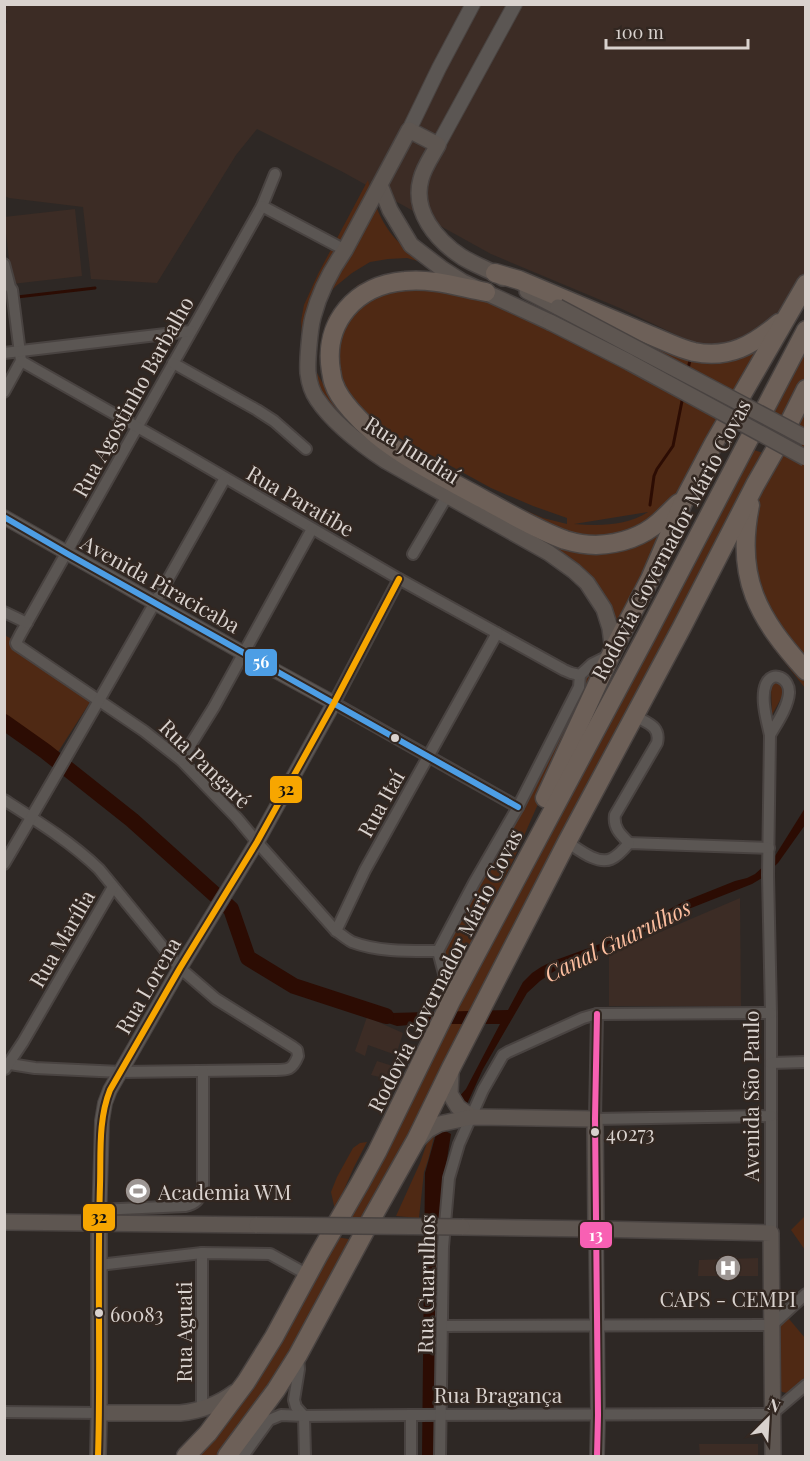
<svg xmlns="http://www.w3.org/2000/svg" width="810" height="1461" viewBox="0 0 810 1461" font-family="'Playfair Display',serif">
<style>
.built{fill:#3c2c25}
.green{fill:#4f2914;fill-rule:evenodd}
.water{fill:#2c0c03}
.lines{fill:none;stroke-linecap:round;stroke-linejoin:round}
.stream{stroke:#2c0c03;stroke-width:3}
.river{stroke:#2c0c03;stroke-width:16}
.minor-casing{stroke:#494341;stroke-width:14}
.tertiary-casing{stroke:#494341;stroke-width:16}
.secondary-casing{stroke:#494341;stroke-width:18}
.trunk-casing{stroke:#494341;stroke-width:21}
.minor{stroke:#5b5653;stroke-width:10}
.tertiary{stroke:#5b5653;stroke-width:14}
.secondary{stroke:#5e5651;stroke-width:15}
.trunk{stroke:#6d6058;stroke-width:18}
.secondary-bridge-casing{stroke:#494341;stroke-width:18;stroke-linecap:butt}
.secondary-bridge{stroke:#5e5651;stroke-width:15}
.bus-1-casing{stroke:#322721;stroke-width:10}
.bus-2-casing{stroke:#322721;stroke-width:10}
.bus-3-casing{stroke:#322721;stroke-width:10}
.bus-1{stroke:#4d9ee5;stroke-width:6}
.bus-2{stroke:#f860b3;stroke-width:6}
.bus-3{stroke:#f7a600;stroke-width:6}
.bus-dot{fill:#d9d2ce;stroke:#322721;stroke-width:2}
.labels{text-anchor:middle;dominant-baseline:central;stroke-width:5;stroke-linejoin:round;paint-order:stroke}
.bus-label{font-size:20px;fill:#d9d2ce;stroke:#322721;text-anchor:start}
.street-label{font-size:21px;fill:#d9d2ce;stroke:#322721}
.poi-label{font-size:21px;fill:#d9d2ce;stroke:#322721;text-anchor:start}
.water-label{font-size:22px;font-style:italic;fill:#fdbfa0;stroke:#322721}
.line-badge{stroke:#322721;stroke-width:2}
.badge-label{font-size:16px;text-anchor:middle;font-weight:bold;fill:#fff}
.pale-badge-label{font-size:16px;text-anchor:middle;font-weight:bold;fill:#111}
</style>
<rect width="100%" height="100%" fill="#2e2825"/>
<g class="built">
<path d="M5,5h800v278l-12,24 -39,30 -48,12 -84,-40 -131,-55 -150,-83 -84,-42 -21,26 -79,128 -66,-4 -8,-72 -74,-9 -4,-2 -1,-169 3,-5 -2,-4z"/>
<path d="M75,209l7,67 -70,8 -8,-67z"/>
<path d="M740,898l1,108h-132v-52z"/>
<path d="M367,1017l36,16 -7,22 -28,-10 -3,11 -10,-5z"/>
<path d="M377,1061l19,6 -3,13 -22,-5z"/>
<path d="M758,1258v18h-60l1,-16z"/>
<path d="M699,1444h59v12h-58z"/>
</g>
<g class="green">
<path d="M368,180c6,26 17,53 39,69 8,6 19,11 28,17l-28,-8 -19,1 -18,3 -18,11 -16,13 -13,13 -11,35 4,37 7,13 14,21 109,71 97,42 24,6v-6l-34,-12 -42,-18 -104,-57 -41,-33 -21,-64 3,-16 12,-16 18,-17 15,-7 28,-6 32,5 95,42 15,9 16,-31 139,58 81,-21 -165,314 -33,-80 -10,-10 -25,-16 -186,-109 -25,-20 -31,-42 -3,-50 3,-16 14,-31zM648,512c-21,14 -49,14 -74,12z"/>
<path d="M805,345v37l-21,39 -13,-7z"/>
<path d="M805,389v299l-35,-44 -18,-29 -9,-27 -7,-39 1,-30z"/>
<path d="M754,450l12,4 -401,767 -19,-3 102,-191 50,-100 137,-252z"/>
<path d="M4,635l12,6 76,58 -34,53 -53,-32z"/>
<path d="M598,667l-85,194 -60,118 -9,-29 141,-271z"/>
<path d="M775,682l8,1 2,8 -13,24 -1,-28z"/>
<path d="M436,1129l-8,31 -4,12 -5,46 -23,-2 24,-53 10,-29z"/>
<path d="M367,1142l-13,25 -19,43 -4,-18 6,-15 16,-29 7,-5z"/>
<path d="M805,1216v34l-14,-20z"/>
<path d="M336,1237l19,3 -60,108 -76,108h-27z"/>
<path d="M784,1313l21,25v39l-18,16 -5,-1 -3,-4v-69z"/>
</g>
<g class="water">
<path d="M805,808v17l-27,38 -16,15 -10,6 -66,26 -38,20 -89,38 -19,13 -13,12 -44,76 -16,35 -10,-5 9,-10 34,-65h-77l-26,2 -36,-12 5,-7 25,6 117,-3 15,-28 9,-9 9,-6 12,-6 58,-21 74,-39 50,-20 12,-3 8,-4 20,-18z"/>
<path d="M438,1127l13,7 -8,50 -7,66 2,206h-16l3,-283z"/>
</g>
<g class="lines">
<g class="stream">
<path d="M17,297l78,-9"/>
<path d="M688,369l2,-9"/>
<path d="M650,505l4,-29 3,-7 16,-23 10,-50"/>
</g>
<path class="river" d="M4,722l41,29 87,69 99,89 17,49 46,28 92,30"/>
<g class="minor-casing">
<g id="minor">
<path d="M275,174l-13,32 -242,429 -4,8 1,2 127,86 37,29 56,58 20,24 79,89c5,3 10,8 16,11 26,10 58,9 86,9l36,-68 44,-76 61,-120 1,-12"/>
<path d="M262,206l83,44"/>
<path d="M4,264l6,23 2,3 9,71 -17,31"/>
<path d="M4,353l187,-22"/>
<path d="M21,361l162,92 216,126 165,91 7,3 9,2 12,-11 18,-9"/>
<path d="M173,363l84,47 17,11 32,28"/>
<path d="M413,554l34,-58"/>
<path d="M399,579l-65,124 184,104"/>
<path d="M4,612l23,11"/>
<path d="M770,735c7,-12 18,-28 19,-42 1,-14 -16,-24 -23,-9 -6,14 1,37 4,51l-2,140 3,138v220"/>
<path d="M181,760l33,-53 98,-178"/>
<path d="M4,800c33,21 67,42 95,69l81,99 36,31 77,48 4,3 1,6c-6,15 -11,14 -25,14l-152,2 -86,-4 -31,-5"/>
<path d="M567,842c11,7 30,23 44,17 7,-3 13,-10 18,-16l140,5"/>
<path d="M629,843c-8,-8 -16,-15 -14,-28l42,-72c4,-17 -10,-20 -22,-27"/>
<path d="M4,864c75,-128 149,-257 221,-386"/>
<path d="M336,931l29,-61 132,-237"/>
<path d="M438,951l13,49"/>
<path d="M597,1014l-2,105 176,-3"/>
<path d="M771,1063l35,-1"/>
<path d="M5,1069l18,-27 90,-155"/>
<path d="M99,1210l86,-4c11,-2 15,-7 18,-18v-117"/>
<path d="M202,1253v157"/>
<path d="M99,1265l103,-12 68,1 38,21"/>
<path d="M443,1326l329,-1 34,-31"/>
<path d="M298,1358l1,11 -5,31 2,7 8,9"/>
<path d="M4,1412l95,1"/>
<path d="M411,1415v41"/>
<path d="M304,1416l1,40"/>
<path d="M243,1456l26,-36 12,-5 23,1 107,-1 361,-1 34,-29"/>
<path d="M440,1456l3,-209 6,-69 10,-34 24,-54 20,-35 5,-3 75,-34 14,-4 174,-1"/>
</g>
</g>
<g class="tertiary-casing">
<g id="tertiary">
<path d="M409,130l30,-62 34,-64"/>
<path d="M438,145l77,-141"/>
<path d="M4,517l239,136 91,50 -77,139 -77,126 -70,122 -5,13 -3,18 -3,103"/>
<path d="M596,1229l2,186 -1,41"/>
</g>
</g>
<g class="secondary-casing">
<g id="secondary">
<path d="M380,185l10,25 21,35 30,23 22,14 87,40"/>
<path d="M503,278c-13,-8 -28,-13 -41,-21 -26,-17 -50,-46 -41,-78 3,-12 11,-23 17,-34l-29,-15 -64,120c-14,20 -26,44 -32,67 -3,11 -6,45 -5,56 1,8 4,19 9,26 16,24 45,46 69,62l163,92 25,18 13,12 17,26 6,19 3,23"/>
<path d="M527,291l31,16"/>
<path d="M451,1072l-1,22 8,13 14,10"/>
<path d="M417,1141l11,-11 11,-6 33,-7 123,2 1,110"/>
<path d="M4,1222l253,3"/>
<path d="M462,1227l134,2 175,4 2,223"/>
<path d="M99,1413h81c21,-2 39,-9 55,-21"/>
<path d="M98,1456l1,-43v-189"/>
</g>
</g>
<g class="trunk-casing">
<g id="trunk">
<path d="M495,273l24,7 152,64c7,3 15,6 23,8 35,7 59,-7 85,-29"/>
<path d="M486,292c-27,-5 -54,-14 -81,-11 -49,4 -82,41 -74,90 1,4 1,9 3,13 5,16 27,38 40,49 32,27 73,46 109,66 26,14 54,31 82,41 10,3 21,5 31,5 23,-1 46,-8 63,-23 7,-6 13,-13 20,-19"/>
<path d="M750,505c-15,73 8,113 56,166"/>
<path d="M545,798l69,-150 36,-69 35,-81 29,-55 92,-159"/>
<path d="M186,1456l22,-23 38,-51 28,-45 45,-83 41,-71 17,-31 74,-151 196,-367 159,-304"/>
<path d="M227,1456l49,-66 22,-35 74,-137 44,-78 35,-72 116,-226 115,-215 73,-142 24,-42 27,-54"/>
</g>
</g>
<use href="#minor" class="minor"/>
<use href="#tertiary" class="tertiary"/>
<use href="#secondary" class="secondary"/>
<use href="#trunk" class="trunk"/>
<g class="secondary-bridge-casing">
<g id="secondary-bridge">
<path d="M558,307l248,131"/>
<path d="M550,322l79,40 177,96"/>
<path d="M257,1225l205,2"/>
</g>
</g>
<use href="#secondary-bridge" class="secondary-bridge"/>
<g class="bus-1-casing">
<path id="bus-1" d="M4,517l62,36 452,254"/>
</g>
<g class="bus-2-casing">
<path id="bus-2" d="M597,1014l-2,105 3,296 -1,41"/>
</g>
<g class="bus-3-casing">
<path id="bus-3" d="M98,1456c3,-90 -1,-180 2,-271 1,-31 -2,-65 10,-95l70,-122 77,-126 77,-139 65,-124"/>
</g>
<use href="#bus-1" class="bus-1"/>
<use href="#bus-2" class="bus-2"/>
<use href="#bus-3" class="bus-3"/>
</g>
<defs>
<g id="stadium-disc" transform="scale(1.35)"><circle r="9.5" fill="#9d9693" stroke="#322721"/><path d="M0-5a6.5 5 0 1 0 0 10a6.5 5 0 1 0 0-10ZM-3.5-1.8h7v3.6h-7Z" fill="#fff"/></g>
<g id="hospital-disc" transform="scale(1.35)"><circle r="9.5" fill="#9d9693" stroke="#322721"/><path d="M-5-5h3v3.5h4V-5h3V5h-3V1.5h-4V5h-3Z" fill="#fff"/></g>
</defs>
<g fill-rule="evenodd">
<use href="#stadium-disc" x="138" y="1191"/>
<use href="#hospital-disc" x="728" y="1268"/>
</g>
<g class="bus-dot">
<circle cx="395" cy="738" r="5"/>
<circle cx="595" cy="1132" r="5"/>
<circle cx="99" cy="1313" r="5"/>
</g>
<g class="labels">
<g class="bus-label">
<text x="606" y="1132">40273</text>
<text x="110" y="1313">60083</text>
</g>
<g class="street-label">
<text transform="translate(132 396) rotate(-61)">Rua Agostinho Barbalho</text>
<text transform="translate(413 449) rotate(32)">Rua Jundiaí</text>
<text transform="translate(301 500) rotate(30)">Rua Paratibe</text>
<text transform="translate(670 539) rotate(-62)">Rodovia Governador Mário Covas</text>
<text transform="translate(161 583) rotate(29)">Avenida Piracicaba</text>
<text transform="translate(206 763) rotate(44)">Rua Pangaré</text>
<text transform="translate(380 803) rotate(-61)">Rua Itaí</text>
<text transform="translate(61 938) rotate(-60)">Rua Marília</text>
<text transform="translate(444 970) rotate(-63)">Rodovia Governador Mário Covas</text>
<text transform="translate(147 985) rotate(-60)">Rua Lorena</text>
<text transform="translate(750 1096) rotate(-90)">Avenida São Paulo</text>
<text transform="translate(425 1284) rotate(-89)">Rua Guarulhos</text>
<text transform="translate(183 1332) rotate(-90)">Rua Aguati</text>
<text x="498" y="1394">Rua Bragança</text>
</g>
<g class="poi-label">
<text x="158" y="1191">Academia WM</text>
<text x="728" y="1298" text-anchor="middle">CAPS - CEMPI</text>
</g>
<g class="water-label">
<text transform="translate(617 940) rotate(-26)">Canal Guarulhos</text>
</g>
</g>
<g class="line-badge">
<rect x="244" y="648" width="34" height="29" rx="6" fill="#4d9ee5"/>
<rect x="269" y="775" width="34" height="29" rx="6" fill="#f7a600"/>
<rect x="82" y="1203" width="34" height="29" rx="6" fill="#f7a600"/>
<rect x="579" y="1221" width="34" height="28" rx="6" fill="#f860b3"/>
</g>
<g class="badge-label">
<text x="261" y="668">56</text>
<text x="596" y="1241">13</text>
</g>
<g class="pale-badge-label">
<text x="286" y="795">32</text>
<text x="99" y="1223">32</text>
</g>
<rect width="810" height="1461" fill="none" stroke="#d9d2ce" stroke-width="12"/>
<g transform="translate(768 1419) rotate(24)" stroke="#322721" stroke-width="4.5" paint-order="stroke">
<path d="M0-4.5L10 22L0 15L-10 22Z" fill="#d9d2ce"/>
<text y="-9" font-size="16" font-weight="bold" text-anchor="middle" fill="#d9d2ce">N</text>
</g>
<path d="M606 39v9h142v-9" fill="none" stroke="#d9d2ce" stroke-width="3"/>
<text x="615" y="39" font-size="18" fill="#d9d2ce" stroke="#322721" stroke-width="4.5" paint-order="stroke">100 m</text>
</svg>
